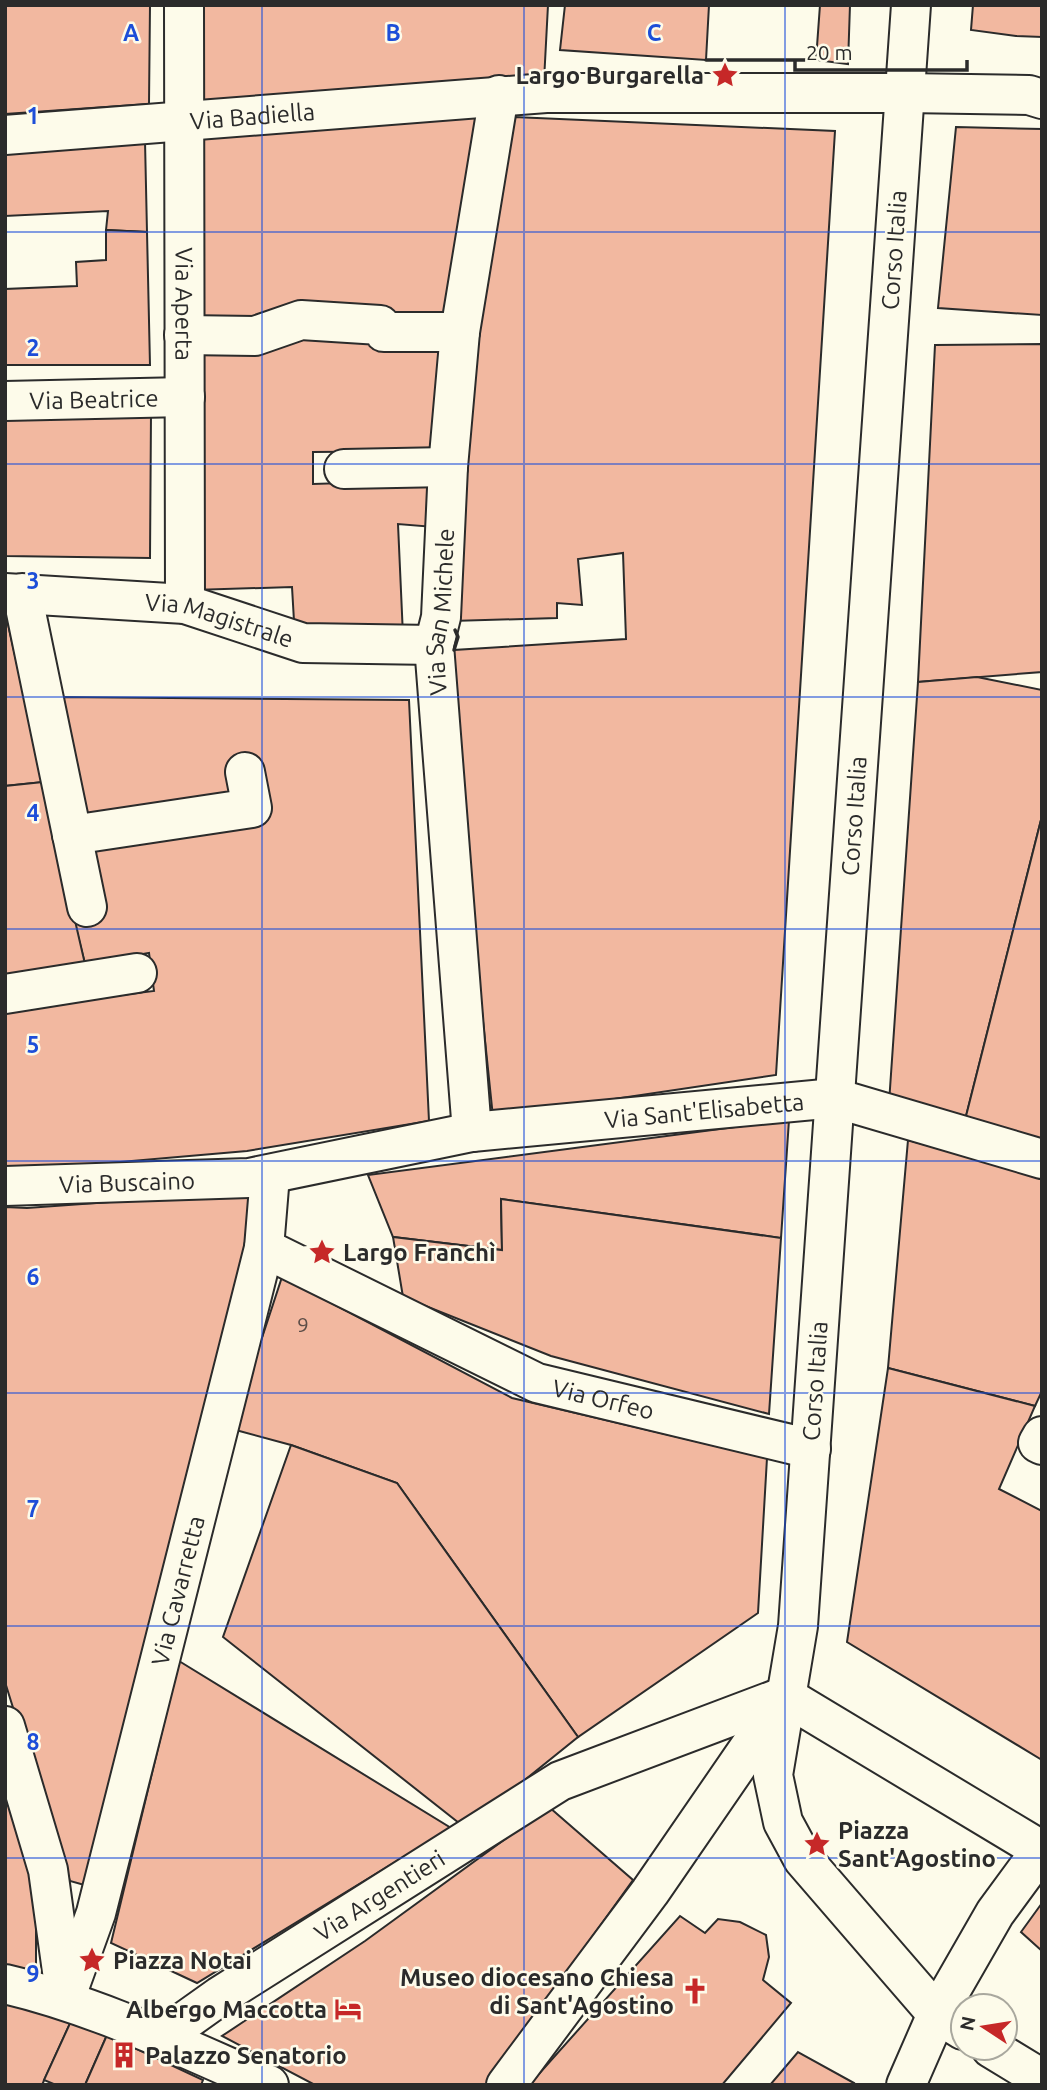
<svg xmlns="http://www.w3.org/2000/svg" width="1047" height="2090" viewBox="0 0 1047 2090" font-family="Ubuntu,sans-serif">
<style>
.building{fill:#f2b8a0;stroke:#2b2b2b;stroke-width:2}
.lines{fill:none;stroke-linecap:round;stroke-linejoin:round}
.minor-casing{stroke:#2b2b2b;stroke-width:42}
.minor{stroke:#fdfbea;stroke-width:38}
.wall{stroke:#2b2b2b;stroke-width:3.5}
.grid{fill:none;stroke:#1d4ed8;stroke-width:2;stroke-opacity:0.55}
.labels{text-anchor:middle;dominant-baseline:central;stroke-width:5;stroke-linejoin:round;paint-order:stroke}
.number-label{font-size:21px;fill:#5d4e48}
.poi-label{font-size:24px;font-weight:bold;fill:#2b2b2b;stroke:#fdfbea;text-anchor:start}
.street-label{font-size:24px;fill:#2b2b2b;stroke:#fdfbea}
.grid-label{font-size:23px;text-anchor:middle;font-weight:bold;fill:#1d4ed8;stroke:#fdfbea;stroke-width:5;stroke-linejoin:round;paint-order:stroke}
</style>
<rect width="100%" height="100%" fill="#fdfbea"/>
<g class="building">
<path d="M5,5h145l-1,99 -144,10z"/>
<path d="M202,5h346l-4,76 -342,22z"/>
<path d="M565,5h144l-3,55 -146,-10z"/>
<path d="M820,5h30l-2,59 -32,-4z"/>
<path d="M973,5h69v32l-26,-1 -45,-6z"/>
<path d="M486,113l-31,211 -262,3 3,-201z"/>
<path d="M514,117l321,14 -59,944 -283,42 -38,-364 -1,-103 172,-11 -3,-86 -45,6 4,46 -25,-2v15l-105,3 19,-323z"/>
<path d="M956,127l86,2v186l-104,-7z"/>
<path d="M145,141l2,91 -41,-2 2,-19 -103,5v-64z"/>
<path d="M106,230l41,2 3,133h-145v-76l72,-3 -1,-24 30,-2z"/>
<path d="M370,328l3,20 80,-11 -17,114 -123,1v32l125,-4 -4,47 -36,-3 5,112 -108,2 -3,-51 -99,3 -2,-245z"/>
<path d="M1042,344v328l-124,10 17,-337z"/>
<path d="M5,412l146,1 -1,145 -145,-2z"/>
<path d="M8,624l35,158 -38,4v-161z"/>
<path d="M977,677l65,13v126l-77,304 -76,-17 29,-421z"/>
<path d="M58,697l351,3 20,421 -182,30 -242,21v-162l149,-19 -5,-38 -64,11 -12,-48 16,-71 142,-47 -155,17z"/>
<path d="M43,782l42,182 -80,13v-191z"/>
<path d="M1042,816v327l-77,-23z"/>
<path d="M789,1120l-8,118 -280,-39 1,51 -109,-13 -25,-62z"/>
<path d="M908,1140l134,37v214l-7,15 -147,-38z"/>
<path d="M248,1192v74l-160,620 -18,-5 -35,-103 -30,-96v-475l22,1z"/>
<path d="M501,1199l280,39 -12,176 -218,-58 -148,-59 -10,-60 109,13z"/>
<path d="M282,1277l230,121 255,60 -9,155 -180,124 -181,-254 -106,-38 -59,-16z"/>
<path d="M888,1368l147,38 -36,83 43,22v249l-195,-118z"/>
<path d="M291,1445l106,38 181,254 -57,46 -62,40 -236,-186z"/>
<path d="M179,1661l272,167 -254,155 -86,-40z"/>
<path d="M5,1773l31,91v113l-31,-8z"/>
<path d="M549,1807l84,73 -147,205h-171l-93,-49 143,-95z"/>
<path d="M1042,1903v48l-21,-19z"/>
<path d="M680,1916l25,17 13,-14 22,3 26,13 3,22 -6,23 28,23 -69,82h-193z"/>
<path d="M5,2000l67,19 -30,66h-37z"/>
<path d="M72,2019l35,16 -22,50h-29l-12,-5z"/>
<path d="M107,2035l96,45 -2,5h-116z"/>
<path d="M798,2052l56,31 -1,2h-83z"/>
</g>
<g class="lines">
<g class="minor-casing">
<g id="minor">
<path id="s1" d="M184,5l1,599"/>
<path d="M911,5l-113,1621 -25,149 10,47 20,37 134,155 26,16"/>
<path id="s2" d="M5,135l541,-42h359l124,2 13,4"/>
<path d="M184,335l71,1 46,-16 79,5 4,7h76"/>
<path id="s3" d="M5,401l180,-4"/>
<path d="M344,469l104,-2"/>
<path id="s4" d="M5,593l180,11 118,39 131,2"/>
<path d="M22,593l65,314"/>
<path d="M72,835l180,-27 -7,-36"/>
<path d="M5,994l132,-21"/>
<path id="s5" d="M472,1132l-38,-487 7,-28 7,-150 12,-135 39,-237"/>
<path id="s6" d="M270,1175l-6,73 273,135 274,66"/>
<path id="s7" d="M5,1186l244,-8 223,-46 363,-34 207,61"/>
<path d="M1042,1436l-4,7 4,2"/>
<path d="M785,1696l256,154"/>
<path d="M5,1726l43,144 17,123"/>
<path d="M5,1984c93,22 177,63 264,101"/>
<path id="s8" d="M65,1999l31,-86 168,-665"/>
<path id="s9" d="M161,2038l59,-42 340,-215 225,-85"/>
<path d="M991,2048l51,31"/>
<path d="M506,2085l144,-193 130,-189"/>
<path d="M906,2085l31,-71 58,-101 47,-64"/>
</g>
</g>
<use href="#minor" class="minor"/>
<g class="wall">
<path d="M706,60h110"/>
<path d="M454,650l4,-13 -3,-7"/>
</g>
</g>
<path class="grid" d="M262,5v2080M524,5v2080M785,5v2080M5,232h1037M5,464h1037M5,697h1037M5,929h1037M5,1161h1037M5,1393h1037M5,1626h1037M5,1858h1037"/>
<defs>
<g id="sight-bare" transform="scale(2.1)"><path d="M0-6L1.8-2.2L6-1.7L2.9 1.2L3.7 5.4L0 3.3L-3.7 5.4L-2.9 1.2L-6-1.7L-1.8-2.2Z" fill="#c62828" stroke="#fdfbea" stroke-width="2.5" paint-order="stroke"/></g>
<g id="church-bare" transform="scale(2.1)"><path d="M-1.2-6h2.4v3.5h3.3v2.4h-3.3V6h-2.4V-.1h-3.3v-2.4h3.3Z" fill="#c62828" stroke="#fdfbea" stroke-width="2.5" paint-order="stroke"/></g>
<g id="hotel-bare" transform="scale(2.1)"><path d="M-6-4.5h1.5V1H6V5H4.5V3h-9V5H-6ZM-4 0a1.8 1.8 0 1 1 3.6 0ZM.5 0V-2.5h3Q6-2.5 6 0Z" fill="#c62828" stroke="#fdfbea" stroke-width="2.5" paint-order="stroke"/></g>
<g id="building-bare" transform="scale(2.1)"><path d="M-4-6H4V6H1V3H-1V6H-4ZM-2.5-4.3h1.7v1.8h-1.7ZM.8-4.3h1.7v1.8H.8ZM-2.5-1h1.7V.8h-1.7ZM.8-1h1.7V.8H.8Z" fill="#c62828" stroke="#fdfbea" stroke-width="2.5" paint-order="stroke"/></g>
</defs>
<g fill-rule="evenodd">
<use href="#sight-bare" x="725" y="75"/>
<use href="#sight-bare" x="322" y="1252"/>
<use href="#sight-bare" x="817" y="1844"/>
<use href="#sight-bare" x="92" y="1960"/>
<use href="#church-bare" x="695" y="1991"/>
<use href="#hotel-bare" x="348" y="2009"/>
<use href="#building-bare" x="124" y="2055"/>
</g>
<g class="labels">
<g class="number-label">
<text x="303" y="1324">9</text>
</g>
<g class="poi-label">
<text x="704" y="75" text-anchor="end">Largo Burgarella</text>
<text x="343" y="1252">Largo Franchì</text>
<text x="838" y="1830">Piazza<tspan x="838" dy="28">Sant'Agostino</tspan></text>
<text x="113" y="1960">Piazza Notai</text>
<text x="674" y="1977" text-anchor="end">Museo diocesano Chiesa<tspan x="674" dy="28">di Sant'Agostino</tspan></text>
<text x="327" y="2009" text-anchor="end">Albergo Maccotta</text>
<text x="145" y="2055">Palazzo Senatorio</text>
</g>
<g class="street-label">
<text stroke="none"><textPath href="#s2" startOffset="248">Via Badiella</textPath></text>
<text transform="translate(894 250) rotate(-86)">Corso Italia</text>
<text stroke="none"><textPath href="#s1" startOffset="299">Via Aperta</textPath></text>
<text stroke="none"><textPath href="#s3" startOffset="89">Via Beatrice</textPath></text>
<text stroke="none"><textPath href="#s5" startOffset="522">Via San Michele</textPath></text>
<text stroke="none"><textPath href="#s4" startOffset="217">Via Magistrale</textPath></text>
<text transform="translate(854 816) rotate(-86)">Corso Italia</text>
<text stroke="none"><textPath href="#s7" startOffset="705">Via Sant'Elisabetta</textPath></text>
<text stroke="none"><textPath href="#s7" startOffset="122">Via Buscaino</textPath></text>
<text transform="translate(815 1381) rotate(-86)">Corso Italia</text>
<text stroke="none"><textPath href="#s6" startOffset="446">Via Orfeo</textPath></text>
<text stroke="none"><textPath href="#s8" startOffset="424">Via Cavarretta</textPath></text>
<text stroke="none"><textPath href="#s9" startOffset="261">Via Argentieri</textPath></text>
</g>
</g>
<g class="grid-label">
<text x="131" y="41">A</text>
<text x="393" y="41">B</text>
<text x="654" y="41">C</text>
<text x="33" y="124">1</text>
<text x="33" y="356">2</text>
<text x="33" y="589">3</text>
<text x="33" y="821">4</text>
<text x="33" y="1053">5</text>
<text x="33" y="1285">6</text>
<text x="33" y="1517">7</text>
<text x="33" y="1750">8</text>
<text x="33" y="1982">9</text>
</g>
<rect width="1047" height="2090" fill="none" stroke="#2b2b2b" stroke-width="14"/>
<g transform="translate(984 2027) rotate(282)"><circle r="33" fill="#fdfbea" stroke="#a9a89e" stroke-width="2"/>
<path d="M0-5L12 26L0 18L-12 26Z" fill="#c62828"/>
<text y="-10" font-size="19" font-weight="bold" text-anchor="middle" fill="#2b2b2b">N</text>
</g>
<path d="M795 60v10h172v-10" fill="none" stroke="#2b2b2b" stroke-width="3.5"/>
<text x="806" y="60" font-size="21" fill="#2b2b2b" stroke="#fdfbea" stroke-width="5" paint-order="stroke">20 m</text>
</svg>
